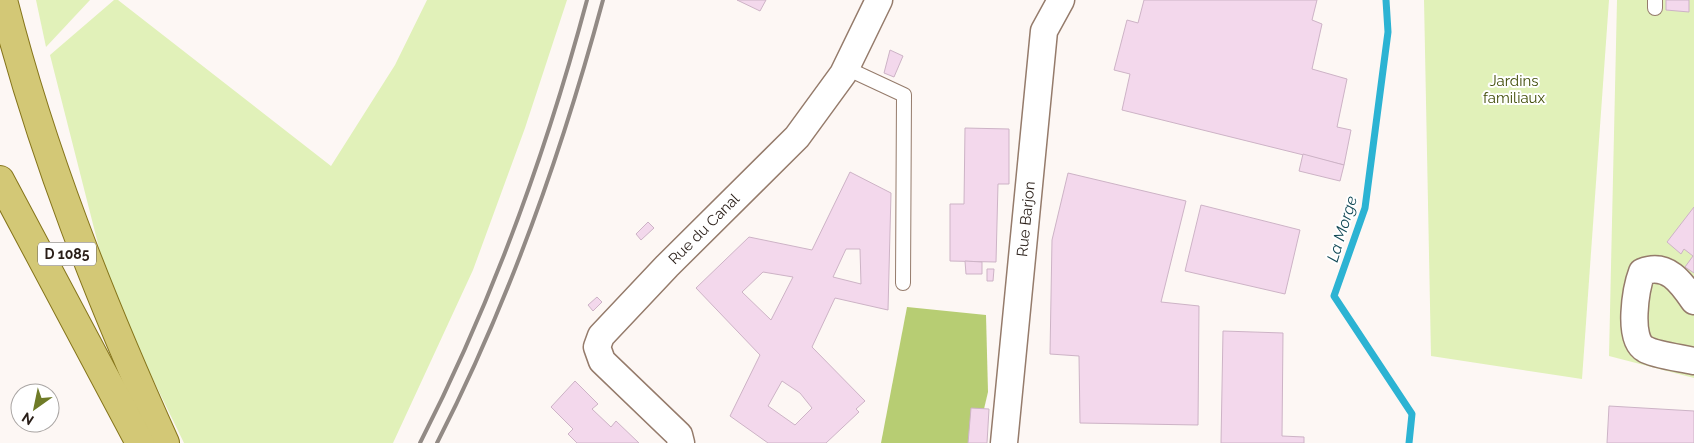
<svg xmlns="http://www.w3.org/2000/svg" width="1694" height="443" viewBox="0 0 1694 443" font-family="Raleway,sans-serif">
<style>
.green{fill:#e1f1b9}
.forest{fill:#b7cd73}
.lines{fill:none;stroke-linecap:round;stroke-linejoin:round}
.stream{stroke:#2cb3d3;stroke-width:7}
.building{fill:#f3d8ec;stroke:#cdb3c6;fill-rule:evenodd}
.service-casing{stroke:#957b6b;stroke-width:16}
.minor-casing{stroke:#957b6b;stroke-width:29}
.primary-casing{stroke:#85741a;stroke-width:30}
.service{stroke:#fff;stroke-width:14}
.minor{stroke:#fff;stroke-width:26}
.primary{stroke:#d3c876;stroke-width:28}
.rail{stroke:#928a85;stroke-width:4}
.labels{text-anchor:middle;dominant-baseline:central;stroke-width:4;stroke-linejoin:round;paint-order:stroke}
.shield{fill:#fff;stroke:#69625d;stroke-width:1}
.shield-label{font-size:14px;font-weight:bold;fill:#291e18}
.park-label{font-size:15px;fill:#424e0a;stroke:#fff}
.street-label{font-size:15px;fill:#291e18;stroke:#fff}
.water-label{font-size:16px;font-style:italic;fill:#124956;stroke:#fff}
</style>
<rect width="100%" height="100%" fill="#fdf7f4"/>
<g class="green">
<path d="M36,0h54l-44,47z"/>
<path d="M114,0h4l213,166 64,-101 32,-65h140l-42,128 -52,142 -80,173h-209l-74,-152 -60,-236z"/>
<path d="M1424,0h185l-27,379 -151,-23z"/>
<path d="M1617,0h77v378l-85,-22z"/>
</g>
<path class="forest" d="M907,307l79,8 2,77 -12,51h-95z"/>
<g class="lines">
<path class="stream" d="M1386,0l2,32 -23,176 -31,88 78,118 -3,29"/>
</g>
<g class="building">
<path d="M737,0h29l-6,11z"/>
<path d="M1144,0h173l-5,20 10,4 -10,45 35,10 -10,48 14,3 -7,35 -222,-55 8,-36 -16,-4 13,-50 11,3z"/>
<path d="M1666,0h23v12l-23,-2z"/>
<path d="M890,50l13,6 -9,21 -10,-4z"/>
<path d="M965,128l44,1v55h-11l-2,78 -46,-1v-57h14z"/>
<path d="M1303,154l41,11 -4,16 -41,-10z"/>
<path d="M850,172l41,21 -3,117 -53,-12 -23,49 53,54 -9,8 3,3 -33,31h-58l-38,-27 30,-61 -64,-67 53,-51 63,13zM846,249h14l1,35 -28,-7zM763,272l30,5 -22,43 -29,-28zM782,381l18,12 12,15 -17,17 -27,-19z"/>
<path d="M1068,173l118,28 -25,101 38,4 -1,119 -118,-2 -1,-67 -29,-2 2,-114z"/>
<path d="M1201,205l99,25 -15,64 -100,-23z"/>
<path d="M1694,207v66l-9,-6 8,-11 -9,-7 -3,5 -14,-12z"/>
<path d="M648,222l6,6 -13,12 -5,-6z"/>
<path d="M965,261l17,1v12h-16z"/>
<path d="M987,269h7l-1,12h-6z"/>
<path d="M597,297l5,5 -9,9 -5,-6z"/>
<path d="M1223,331l60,2 -1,103 22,1v6h-83z"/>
<path d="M575,381l23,23 -6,5 19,18 5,-6 23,22h-62l-9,-9 5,-5 -22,-22z"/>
<path d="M1609,406l85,5v32h-87z"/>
<path d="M971,408l18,1 -2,34h-19z"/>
</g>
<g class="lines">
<g class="service-casing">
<g id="service">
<path d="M1655,8v-8"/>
<path d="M846,68l58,27 -1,188"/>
</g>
</g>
<g class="minor-casing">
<g id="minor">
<path d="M1694,301c-13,-19 -27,-39 -52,-29 -6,16 -15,67 3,77 10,6 36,9 49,12"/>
<path d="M681,443l-2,-8 -77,-74 -5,-14 4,-11 66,-70 130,-129 46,-63 36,-74"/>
<path d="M1004,443l40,-412 17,-31"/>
</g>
</g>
<g class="primary-casing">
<g id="primary">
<path d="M3,0c39,154 97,299 162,443"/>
<path d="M0,180l140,263"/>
</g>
</g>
<use href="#service" class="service"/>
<use href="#minor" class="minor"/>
<use href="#primary" class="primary"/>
<g class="rail">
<path d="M420,443c72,-141 126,-290 167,-443"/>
<path d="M437,443c72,-141 125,-291 166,-443"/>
</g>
</g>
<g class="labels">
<rect class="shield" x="38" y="242.5" width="58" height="23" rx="4"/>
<g class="shield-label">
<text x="67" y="254">D 1085</text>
</g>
<g class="park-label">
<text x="1514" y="81">Jardins<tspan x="1514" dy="17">familiaux</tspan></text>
</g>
<g class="street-label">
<text transform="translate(1026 219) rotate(-84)">Rue Barjon</text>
<text transform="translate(704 229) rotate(-45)">Rue du Canal</text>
</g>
<g class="water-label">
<text transform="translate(1342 229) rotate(-73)">La Morge</text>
</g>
</g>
<g transform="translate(35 408) rotate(213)"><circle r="24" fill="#ffffff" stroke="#a9a5a3"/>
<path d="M0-4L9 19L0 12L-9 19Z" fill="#6f7b27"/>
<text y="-8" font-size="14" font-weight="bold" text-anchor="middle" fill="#291e18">N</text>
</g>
</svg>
